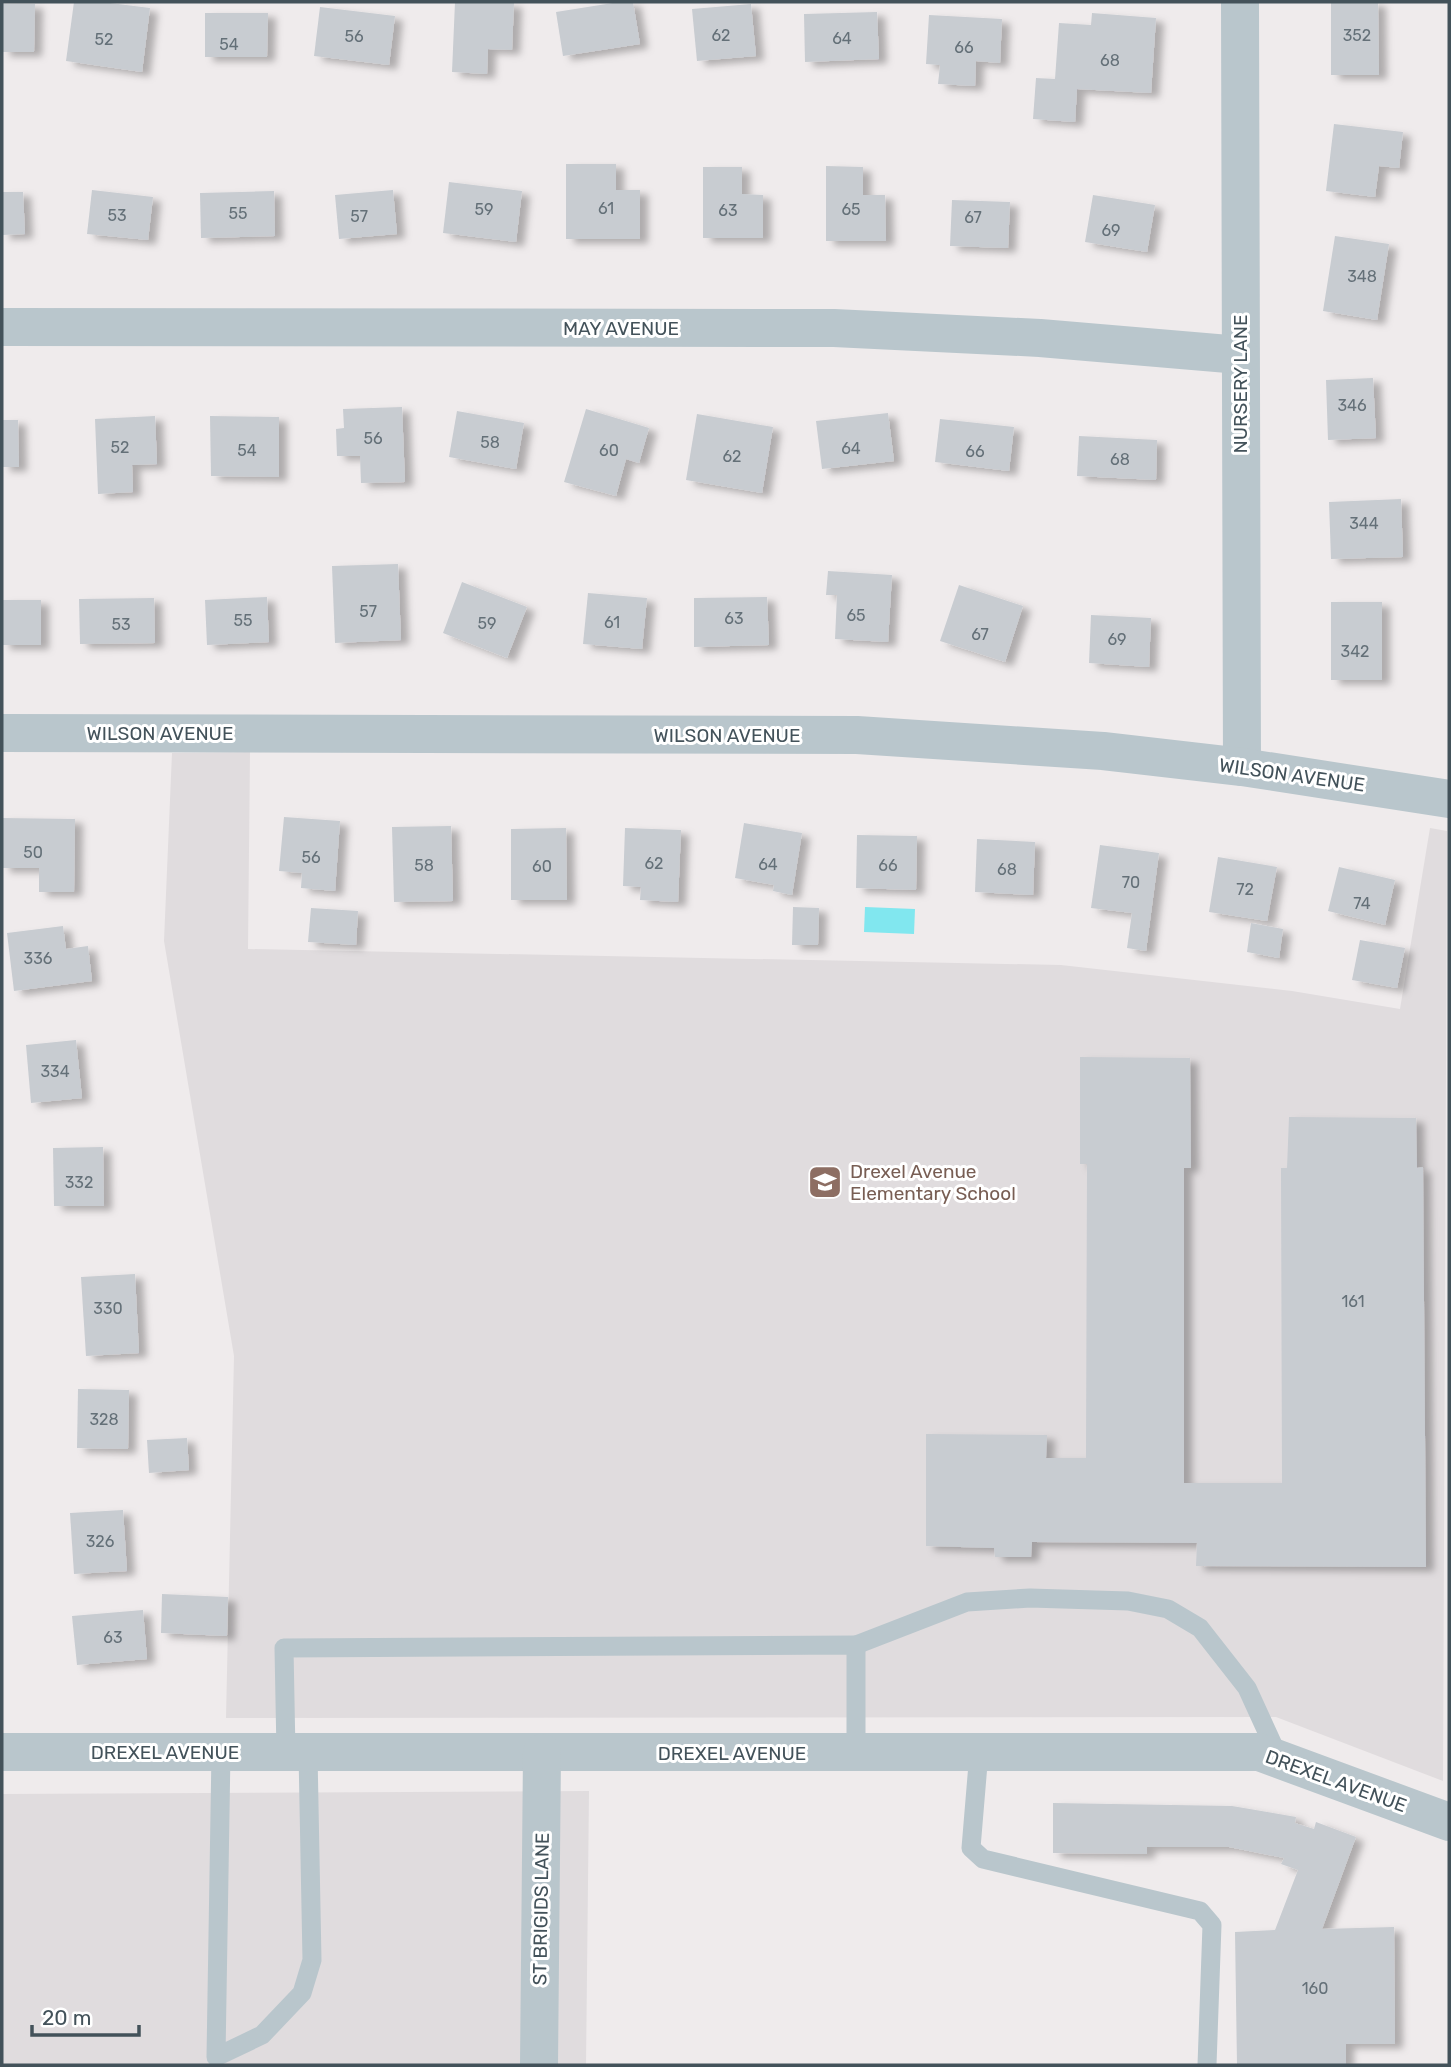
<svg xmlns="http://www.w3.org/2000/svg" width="1451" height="2067" viewBox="0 0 1451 2067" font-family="Rubik,sans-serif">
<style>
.education{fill:#e0dcde}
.water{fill:#81e7ef}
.building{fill:#c8ccd1;filter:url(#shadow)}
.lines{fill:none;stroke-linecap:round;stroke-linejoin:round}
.service{stroke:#b9c6cc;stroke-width:19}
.minor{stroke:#b9c6cc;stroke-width:38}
.labels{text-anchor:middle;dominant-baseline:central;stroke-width:6;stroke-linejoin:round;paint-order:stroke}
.number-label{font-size:16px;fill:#647078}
.street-label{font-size:19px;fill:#43525a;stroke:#fff}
.education-label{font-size:19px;fill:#785e54;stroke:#fff;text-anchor:start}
</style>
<defs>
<filter id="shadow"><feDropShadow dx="8" dy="4.5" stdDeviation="3.5" flood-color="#0004"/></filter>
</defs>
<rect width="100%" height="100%" fill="#efebec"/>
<g class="education">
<path d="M250,752l-2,197 813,16 231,26 108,18 30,-181 17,3 -4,950 -167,-64 -1050,1 8,-362 -70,-415 8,-188z"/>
<path d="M589,1791l-3,274h-584v-271z"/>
</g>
<path class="water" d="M865,907l50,2 -1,25 -50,-2z"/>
<g class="building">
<path d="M74,2h28l48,6 -8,64 -76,-11z"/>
<path d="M455,2l59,1 -2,47 -24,-1 -1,25 -35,-2z"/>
<path d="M619,2h14l7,42 -77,12 -7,-44z"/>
<path d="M1331,2h47l1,73h-48z"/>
<path d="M2,4h33l-1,48h-32z"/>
<path d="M751,4l5,52 -59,5 -5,-52z"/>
<path d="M320,7l75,9 -6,49 -75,-9z"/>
<path d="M877,12l2,47 -74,3 -1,-48z"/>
<path d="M205,13h63l-1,44h-62z"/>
<path d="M1092,13l64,5 -5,75 -74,-4 -2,33 -42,-3 3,-41 19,1 4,-56 32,2z"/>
<path d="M929,15l73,4 -2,44 -24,-2 -1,25 -37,-2 2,-19 -14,-1z"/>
<path d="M1334,124l69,8 -4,36 -20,-2 -4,31 -49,-6z"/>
<path d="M566,164h50v26h24v49h-74z"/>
<path d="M826,166l37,1v28h22l1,46h-60z"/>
<path d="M703,167h39v27l21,1v43h-60z"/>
<path d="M449,182l73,9 -6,51 -73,-9z"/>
<path d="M92,190l61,7 -5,43 -61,-6z"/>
<path d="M393,190l4,44 -58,5 -4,-44z"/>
<path d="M274,191l1,45 -74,2 -1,-45z"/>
<path d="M2,192h21l2,42 -23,1z"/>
<path d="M1093,195l62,10 -8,47 -62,-10z"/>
<path d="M952,200l58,2 -2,46 -58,-2z"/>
<path d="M1335,236l54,8 -12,76 -54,-9z"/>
<path d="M1373,378l3,60 -48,2 -2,-60z"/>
<path d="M402,407l3,75 -44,1 -1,-27h-23l-1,-27 8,-1 -1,-19z"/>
<path d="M586,409l63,19 -10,35 -13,-4 -10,37 -52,-14z"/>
<path d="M457,411l67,12 -8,46 -67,-12z"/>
<path d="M888,413l6,48 -72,8 -6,-48z"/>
<path d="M697,414l76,13 -11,66 -76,-13z"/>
<path d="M155,416l2,48 -25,1 1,27 -35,2 -3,-75z"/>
<path d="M210,416l69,1v60l-68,-1z"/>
<path d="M940,419l74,8 -5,44 -74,-9z"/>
<path d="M2,420h16l1,47h-17z"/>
<path d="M1079,436l78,4 -1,40 -79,-4z"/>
<path d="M1401,499l2,58 -72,2 -2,-57z"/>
<path d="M398,564l3,76 -66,3 -3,-77z"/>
<path d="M828,571l64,4 -4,67 -53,-3 2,-44h-11z"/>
<path d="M462,582l65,25 -20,51 -64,-25z"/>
<path d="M959,585l64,21 -18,56 -65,-21z"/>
<path d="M588,593l59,5 -5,51 -59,-5z"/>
<path d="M267,597l2,45 -62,3 -2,-45z"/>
<path d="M767,597l2,48 -75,2v-49z"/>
<path d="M154,598l1,45 -75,1 -1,-45z"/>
<rect x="2" y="600" width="39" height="45"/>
<rect x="1331" y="602" width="51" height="78"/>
<path d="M1091,615l60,3 -2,49 -60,-4z"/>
<path d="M284,817l56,4 -5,70 -34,-3 1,-15 -23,-2z"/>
<path d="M2,818l73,1 -1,73h-35v-24h-37z"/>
<path d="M744,823l58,10 -10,62 -19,-4 1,-6 -39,-7z"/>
<path d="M451,826l2,75 -59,1 -2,-75z"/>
<path d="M566,828l1,72h-56v-71z"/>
<path d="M625,828l56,2 -3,72 -38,-2 1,-13 -18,-1z"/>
<path d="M857,835l60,1 -1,54 -60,-2z"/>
<path d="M977,839l58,3 -2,53 -58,-3z"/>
<path d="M1100,845l59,8 -13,98 -19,-3 5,-35 -41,-5z"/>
<path d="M1218,857l59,10 -10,54 -58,-9z"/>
<path d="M1339,867l56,13 -10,45 -57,-14z"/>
<path d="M793,907l26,1 -1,37h-26z"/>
<path d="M311,908l47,3 -2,34 -48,-3z"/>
<path d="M1251,923l32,6 -4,29 -32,-6z"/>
<path d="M63,926l3,23 22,-3 4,35 -78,10 -7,-58z"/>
<path d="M1360,940l45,8 -8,40 -45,-8z"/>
<path d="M76,1040l6,58 -51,5 -5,-58z"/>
<path d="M1080,1057l110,1 1,110h-7v315h98l-1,-315h6l2,-51 127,1 1,50 6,-1 3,400 -230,-1 1,-23 -165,-1 -1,15h-36l-1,-9 -68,-2v-112l121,1 -1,23h40l1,-294h-7z"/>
<path d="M103,1147l1,59h-50l-1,-58z"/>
<path d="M135,1274l4,79 -53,3 -5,-79z"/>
<path d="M78,1389l51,1 -1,59 -51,-1z"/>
<path d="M187,1438l2,32 -40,3 -2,-33z"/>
<path d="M123,1510l4,61 -53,3 -4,-61z"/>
<path d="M162,1594l66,3 -1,39 -66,-3z"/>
<path d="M143,1610l4,49 -70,6 -5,-49z"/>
<path d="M1053,1803l179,3 64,11 -1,6 19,6 2,-7 40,15 -34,92 72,-2 1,117h-49v21h-109l-2,-133 40,-2 23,-60 -17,-6 3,-6 -55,-11h-82v7l-94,-1z"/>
</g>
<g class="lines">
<g class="service">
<path d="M856,1645l111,-43 63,-4 98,3 40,8 32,19 47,60 32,70"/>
<path d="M221,1752l-5,305 46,-22 40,-42 10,-33 -4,-207"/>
<path d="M979,1752l-8,96 12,11 217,52 12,14 -5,140"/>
<path d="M286,1753l-2,-105 572,-3v108"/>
</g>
<g class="minor">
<path d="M1240,2l2,765"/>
<path d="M2,327l832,1 206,10 200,17"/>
<path d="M2,733l855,2 246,16 139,16 207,32"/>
<path d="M2,1752h1257l190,70"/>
<path d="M539,2065l3,-312"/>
</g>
</g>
<defs>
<g id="school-square" transform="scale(1.75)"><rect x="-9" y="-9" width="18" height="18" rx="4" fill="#8d6e63" stroke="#fff"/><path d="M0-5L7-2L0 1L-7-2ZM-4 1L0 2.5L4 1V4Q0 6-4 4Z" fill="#fff"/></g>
</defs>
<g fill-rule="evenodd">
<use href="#school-square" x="825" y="1182"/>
</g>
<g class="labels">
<g class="number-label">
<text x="721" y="35">62</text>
<text x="1357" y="35">352</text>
<text x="354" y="36">56</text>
<text x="842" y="38">64</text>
<text x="104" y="39">52</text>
<text x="229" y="44">54</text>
<text x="964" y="47">66</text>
<text x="1110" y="60">68</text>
<text x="606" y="208">61</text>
<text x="484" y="209">59</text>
<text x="851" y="209">65</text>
<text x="728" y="210">63</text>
<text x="238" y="213">55</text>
<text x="117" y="215">53</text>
<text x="359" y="216">57</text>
<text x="973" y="217">67</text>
<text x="1111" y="230">69</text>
<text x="1362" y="276">348</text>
<text x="1352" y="405">346</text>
<text x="373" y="438">56</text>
<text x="490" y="442">58</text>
<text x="120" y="447">52</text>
<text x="851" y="448">64</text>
<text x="247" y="450">54</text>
<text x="609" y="450">60</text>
<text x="975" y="451">66</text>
<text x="732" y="456">62</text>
<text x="1120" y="459">68</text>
<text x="1364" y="523">344</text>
<text x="368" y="611">57</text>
<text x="856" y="615">65</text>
<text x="734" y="618">63</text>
<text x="243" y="620">55</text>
<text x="612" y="622">61</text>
<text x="487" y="623">59</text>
<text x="121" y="624">53</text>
<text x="980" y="634">67</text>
<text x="1117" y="639">69</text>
<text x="1355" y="651">342</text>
<text x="33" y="852">50</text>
<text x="311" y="857">56</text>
<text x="654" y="863">62</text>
<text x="768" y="864">64</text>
<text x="424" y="865">58</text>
<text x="888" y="865">66</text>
<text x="542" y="866">60</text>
<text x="1007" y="869">68</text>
<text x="1131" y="882">70</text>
<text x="1245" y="889">72</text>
<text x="1362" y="903">74</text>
<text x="38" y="958">336</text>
<text x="55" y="1071">334</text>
<text x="79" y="1182">332</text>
<text x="1353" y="1301">161</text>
<text x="108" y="1308">330</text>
<text x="104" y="1419">328</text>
<text x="100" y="1541">326</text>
<text x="113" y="1637">63</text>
<text x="1315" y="1988">160</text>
</g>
<g class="street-label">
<text x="621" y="328">MAY AVENUE</text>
<text transform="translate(1240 384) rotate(-90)">NURSERY LANE</text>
<text x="160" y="733">WILSON AVENUE</text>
<text x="727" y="735">WILSON AVENUE</text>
<text transform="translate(1292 775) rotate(8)">WILSON AVENUE</text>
<text x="165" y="1752">DREXEL AVENUE</text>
<text x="732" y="1753">DREXEL AVENUE</text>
<text transform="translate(1336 1781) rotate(20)">DREXEL AVENUE</text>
<text transform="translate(541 1909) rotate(-89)">ST BRIGIDS LANE</text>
</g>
<g class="education-label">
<text x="850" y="1171">Drexel Avenue<tspan x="850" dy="22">Elementary School</tspan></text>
</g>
</g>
<rect width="1451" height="2067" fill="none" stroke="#43525a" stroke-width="7"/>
<path d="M32 2025v10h107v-10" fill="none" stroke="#43525a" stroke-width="3.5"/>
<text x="42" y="2025" font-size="21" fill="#43525a" stroke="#ffffff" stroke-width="5" paint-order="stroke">20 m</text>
</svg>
